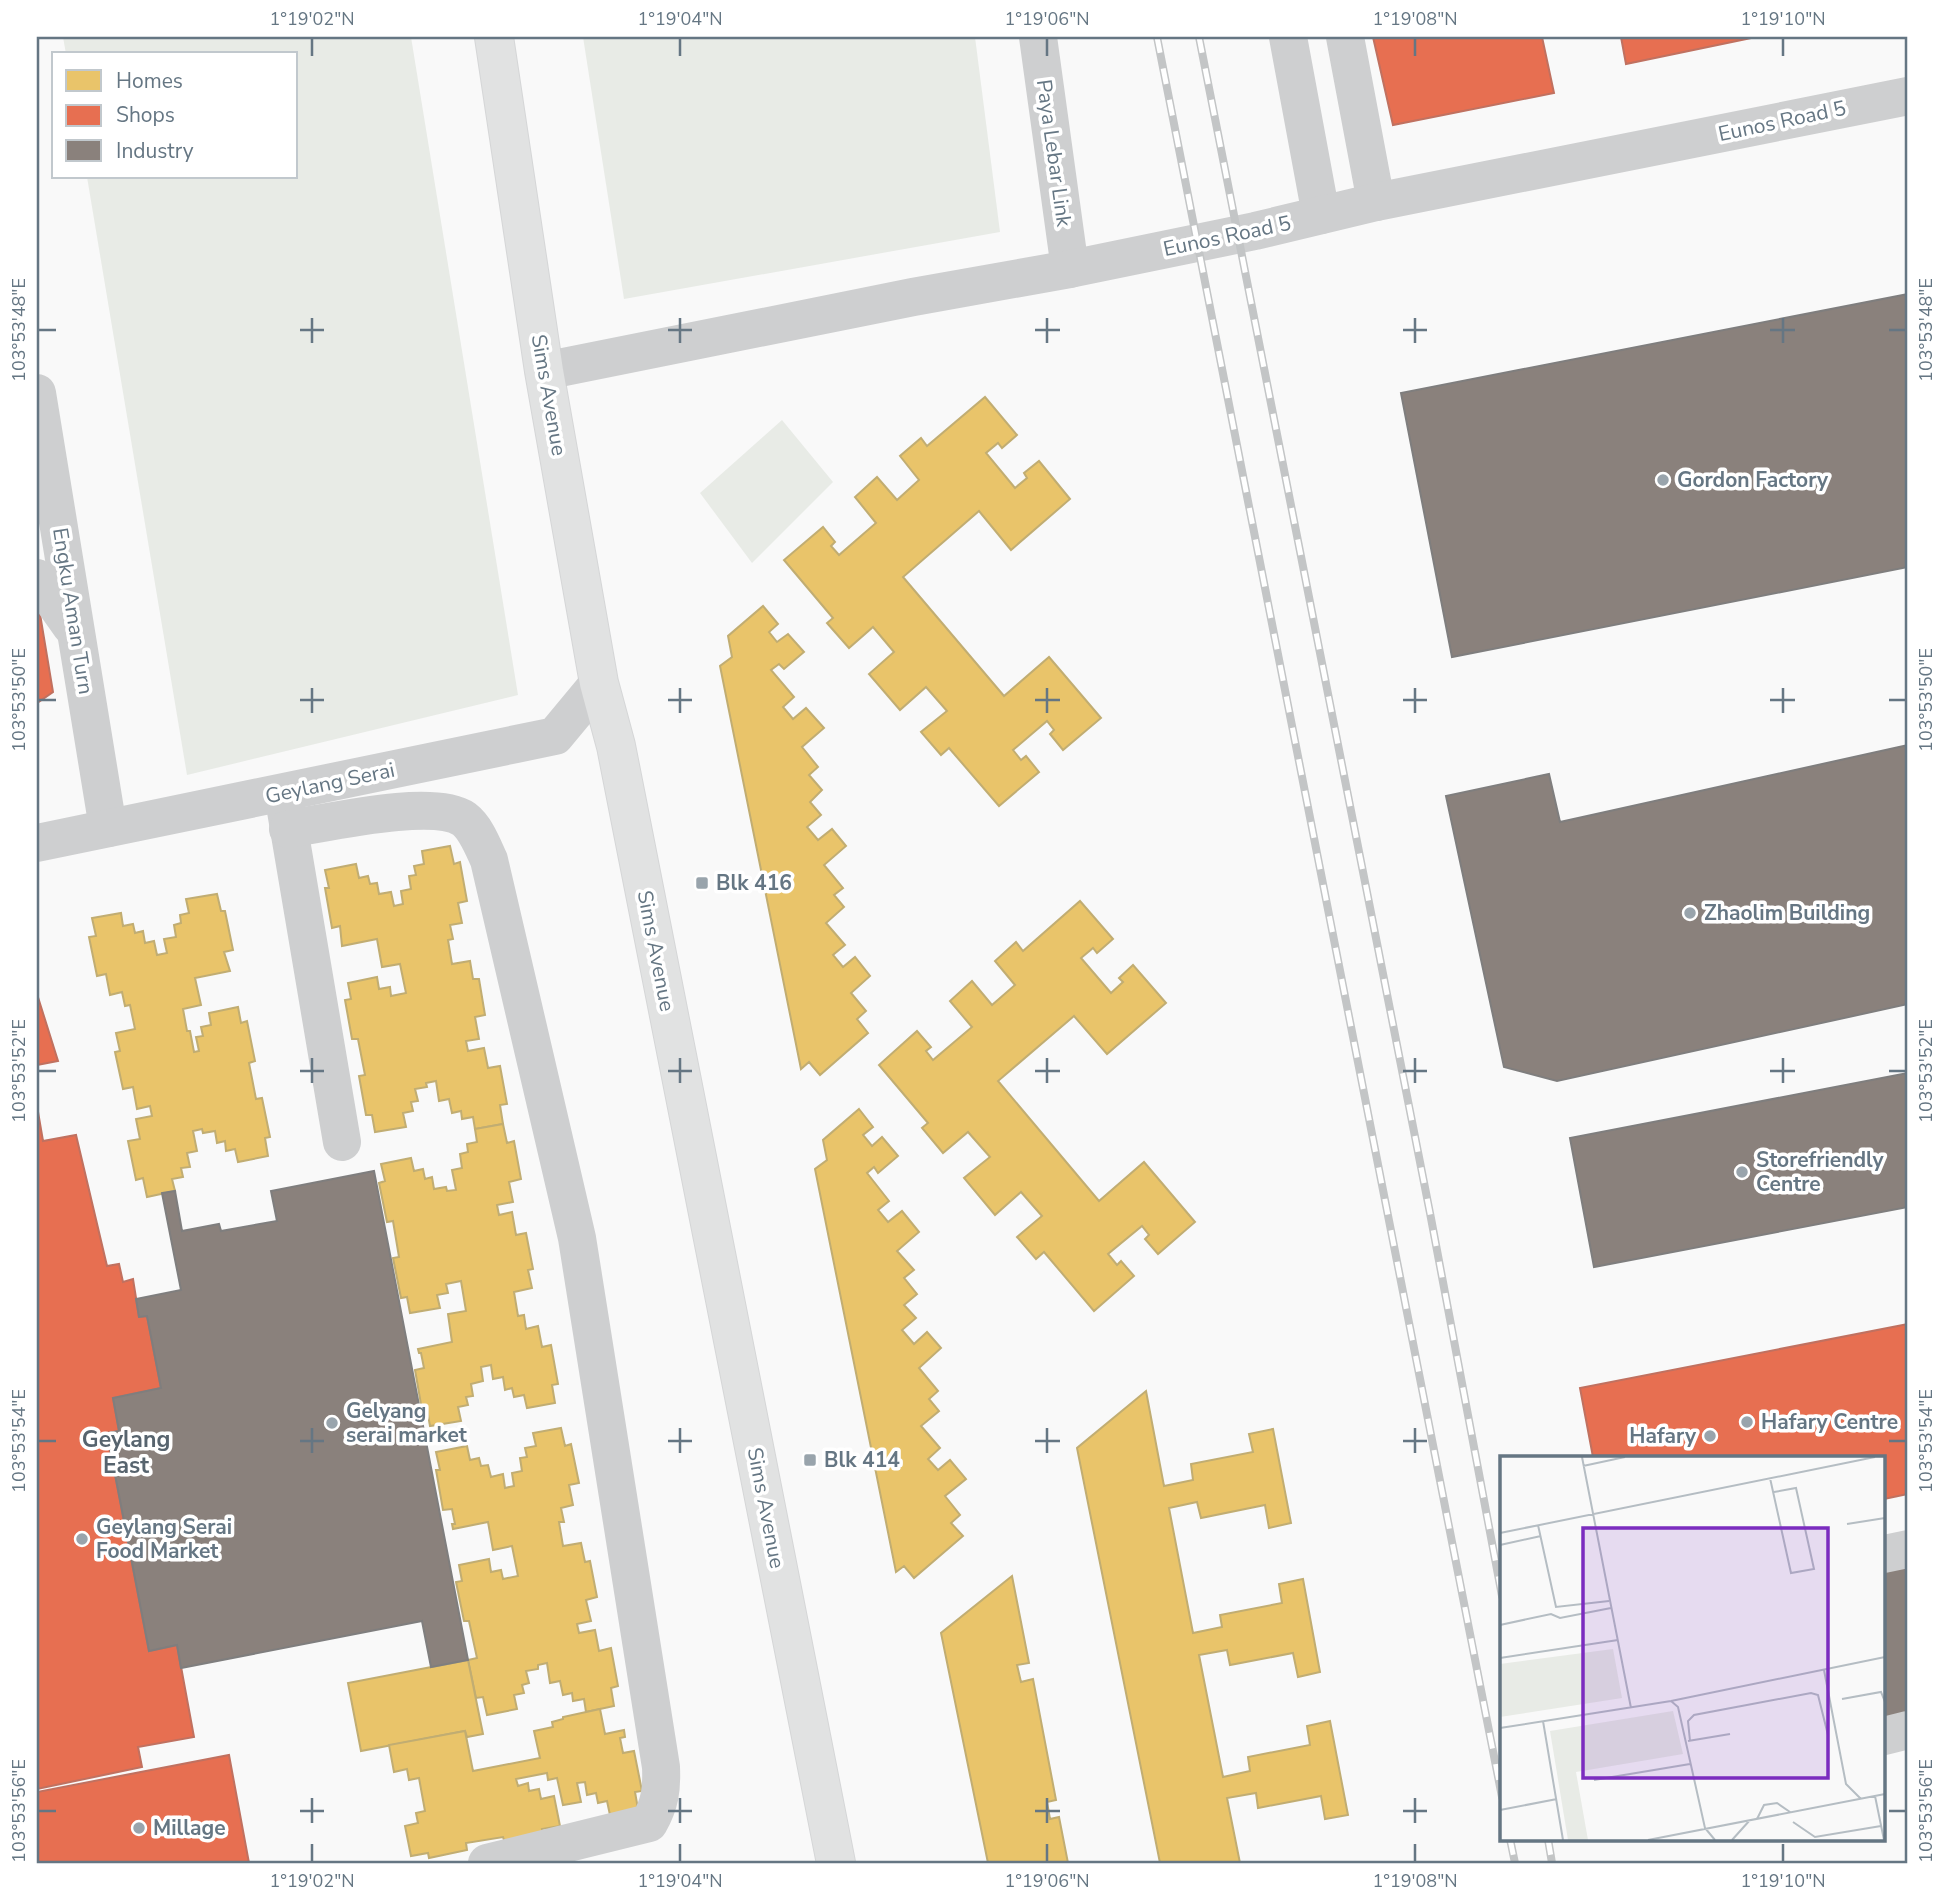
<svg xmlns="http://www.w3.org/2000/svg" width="1945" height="1900" viewBox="0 0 1945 1900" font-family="'Nunito Sans',sans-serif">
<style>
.green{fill:#e8ebe6}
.homes{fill:#e9c46a;stroke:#c1ad72;stroke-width:2}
.shops{fill:#e76f51;stroke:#c07160;stroke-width:2}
.industry{fill:#8a817c;stroke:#7f7e7e;stroke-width:2}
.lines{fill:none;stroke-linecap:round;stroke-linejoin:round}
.major-casing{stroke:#d5d6d7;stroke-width:40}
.minor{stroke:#cecfd0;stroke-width:38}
.major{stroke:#e1e2e2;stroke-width:38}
.rail-casing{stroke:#c3c5c6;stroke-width:8}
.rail{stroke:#fff;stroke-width:5;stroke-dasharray:16;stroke-linecap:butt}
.ticks{fill:none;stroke:#657683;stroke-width:2.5}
.poi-dot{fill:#99a4ac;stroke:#fff;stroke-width:2.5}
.labels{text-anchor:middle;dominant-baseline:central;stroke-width:7;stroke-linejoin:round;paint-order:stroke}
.street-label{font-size:21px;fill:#657683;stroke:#fff}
.poi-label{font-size:21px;font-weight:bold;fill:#657683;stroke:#fff;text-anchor:start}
.neighbourhood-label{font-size:23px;font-weight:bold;fill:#57646e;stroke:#fff}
.inset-road{fill:none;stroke:#b5bdc3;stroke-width:2}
.view{fill:#7b2cbf;fill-opacity:0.15;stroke:#7b2cbf;stroke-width:3.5}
.inset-edge{fill:none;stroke:#657683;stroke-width:3.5}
.neatline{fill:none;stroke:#657683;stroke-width:2.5}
.ticks-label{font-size:18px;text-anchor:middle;fill:#657683}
</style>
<rect width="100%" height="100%" fill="#f9f9f9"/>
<g class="green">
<path d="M63,37h348l107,658 -331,80 -100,-598h209v-123h-230z"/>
<path d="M583,37h392l25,195 -376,67z"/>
<path d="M782,420l51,62 -81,81 -52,-70z"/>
</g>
<g class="homes">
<path d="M985,397l32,38 -15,13 -4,-5 -12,10 29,35 12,-10 -3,-5 15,-12 31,38 -59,51 -32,-39 -76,66 101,119 45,-39 52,61 -38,32 -13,-16 4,-4 -7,-9 -34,29 8,10 5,-4 13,16 -40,34 -50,-58 -8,7 -20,-23 26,-21 -21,-24 -26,23 -31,-36 25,-22 -21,-25 -24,21 -22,-25 6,-5 -49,-58 39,-33 12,15 -4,4 8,9 37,-32 -21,-26 22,-20 20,23 22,-20 -19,-24 21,-18 6,8z"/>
<path d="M763,606l15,18 -9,8 8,10 11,-8 16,18 -20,17 -5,-5 -8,6 23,27 -11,10 10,12 13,-11 18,20 -22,19 16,20 -9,8 13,15 -12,12 11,13 -14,12 11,13 14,-11 14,17 -22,19 19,23 -9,7 10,12 -18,16 19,22 -12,10 10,12 12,-10 15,19 -19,17 15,18 -9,8 11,14 -48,42 -11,-13 -8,7 -81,-403 12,-9 -4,-21z"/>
<path d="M450,846l4,18 6,-2 7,39 -9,2 4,20 -12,2 3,14 -5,1 4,24 18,-3 3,18h6l6,36 -10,2 4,22 -13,2 2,10 16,-3 4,20 12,-2 7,38 -7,1 3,19 -28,5 -2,-12 -11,2 -1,-8 -9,2 -3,-14 -10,2 -3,-20 -10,2 1,4 -12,2 3,12 -7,1 2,9 -10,2 3,14 -31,5 -3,-17h-6l-7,-39 6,-1 -7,-36h-6l-7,-39 6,-1 -3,-16 29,-6 2,12 11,-2 1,9 15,-3 -6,-29 -18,3 -5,-28 -35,7 -2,-20 -8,2 -7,-40h4l-4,-18 31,-6 3,14 9,-2 2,8 7,-1 2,11 12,-2 3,14 9,-2 -2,-13 10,-2 -2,-13 7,-1 -2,-9 10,-2 -2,-13z"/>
<path d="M217,894l4,17h4l8,39 -9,2 6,19 -35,7 6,27 -18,4 4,22h3l4,21 5,-1 -3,-14 7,-1 -2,-9 10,-2 -2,-12 29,-6 3,16 6,-2 8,40 -6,2 7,36 6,-1 8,39 -5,1 3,18 -30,6 -3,-13 -9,2 -1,-10 -8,2 -2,-12 -12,2 -1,-4 -9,2 4,20 -10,2 3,14 -9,1 2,9 -11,2 3,12 -28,6 -4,-19 -7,2 -8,-39 12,-2 -4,-20 16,-3 -2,-10 -13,3 -4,-22 -10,2 -8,-37 5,-1 -4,-18 19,-4 -5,-24 -5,1 -3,-14 -12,3 -4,-21 -9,2 -8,-39 7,-1 -4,-18 29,-5 2,13 10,-2 2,9 8,-2 2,12 9,-2 3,14 10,-2 -3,-14 12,-2 -2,-12 7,-2 -1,-8 9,-2 -3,-14z"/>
<path d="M1080,901l33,38 -16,14 -4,-5 -12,10 30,35 12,-11 -4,-4 14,-13 33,38 -59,51 -33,-38 -76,65 101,120 45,-39 51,60 -37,32 -13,-15 4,-4 -7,-9 -34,28 9,11 4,-4 13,15 -40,35 -50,-59 -8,7 -19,-22 25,-21 -21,-24 -26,23 -31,-37 26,-21 -22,-25 -25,21 -21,-25 6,-5 -49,-58 38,-34 14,16 -5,4 7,9 39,-33 -22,-26 22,-20 20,24 23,-20 -20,-24 21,-19 7,9z"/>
<path d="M859,1109l14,18 -10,8 9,11 10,-9 16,19 -20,17 -4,-6 -7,6 22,28 -11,9 10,12 14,-11 17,21 -22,19 17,19 -10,8 13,16 -13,11 12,13 -14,12 12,14 13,-12 14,16 -22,20 19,23 -9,8 10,12 -18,15 19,22 -12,11 10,11 12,-10 16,19 -21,17 15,19 -9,8 12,13 -49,42 -10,-12 -8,6 -81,-403 12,-9 -4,-20z"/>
<path d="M503,1124l4,19 7,-2 7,38 -12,3 4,20 -16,3 2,10 13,-3 4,23 10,-2 7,36 -5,1 4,18 -18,4 4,24 6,-1 2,14 12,-3 4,21 9,-2 7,39 -6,1 3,18 -28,5 -3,-13 -10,2 -2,-9 -7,2 -2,-13 -10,2 -2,-14 -10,2 2,14 -12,3 2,12 -7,1 2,8 -10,2 3,14 -31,5 -3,-17 -5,1 -7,-40 9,-2 -3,-15h-2l-1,-4 34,-7 -4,-28 18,-3 -5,-30 -15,3 2,9 -11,2 3,13 -30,5 -3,-16 -6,1 -8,-40 6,-1 -6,-36 -6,1 -8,-39 6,-2 -4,-17 30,-6 3,13 9,-2 2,10 7,-2 2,12 12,-2 1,4 9,-1 -4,-20 10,-2 -2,-14 8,-2 -1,-8 10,-2 -2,-13z"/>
<path d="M1146,1391l18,95 29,-6 -2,-16 62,-12 -4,-18 24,-5 18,94 -22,5 -4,-23 -64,13 -4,-16 -28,6 24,125 29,-6 -2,-12 62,-12 -3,-19 24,-5 17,93 -22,5 -5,-24 -63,12 -3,-15 -28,5 24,122 27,-6 -2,-14 62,-12 -3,-19 23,-5 18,94 -23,4 -4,-23 -63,12 -2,-15 -29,5 13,65h-80l-83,-415z"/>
<path d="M561,1428l4,18 6,-2 8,39 -10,2 4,20 -12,3 3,14h-5l4,24 18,-3 4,19 5,-1 7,36 -11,3 5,21 -14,3 2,9 16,-3 4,21 12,-3 7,38 -7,2 3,18 -28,6 -2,-13 -11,2 -1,-8 -9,2 -3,-14 -10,2 -3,-20 -9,2v4l-12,2 3,12 -7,2 2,8 -10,2 3,14 -30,6 -4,-18 -7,1 -8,-38 9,-2 -8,-37h-5l-8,-39 6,-1 -3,-16 30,-6 2,13 10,-2 2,9 15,-3 -6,-30 -19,4 -5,-28 -35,7 -1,-5h3l-3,-15 -9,1 -7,-40h4l-4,-18 31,-6 3,14 9,-2 2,8 7,-1 3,12 12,-3 2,14 9,-2 -2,-13 10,-2 -2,-13 7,-1 -2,-9 11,-2 -3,-13z"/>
<path d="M1012,1576l17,87 -12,2 4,17 12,-3 23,121 -9,2 3,17 9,-2 9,46h-80l-47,-230z"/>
<path d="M468,1660l15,74 -16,3 -2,-6 -104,20 -13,-68z"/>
<path d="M600,1709l5,25 19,-4 1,7 -5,1 3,15 11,-2 8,40 -7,1 3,17 -28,6 -3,-14 -9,2 -2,-10 -9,2 -2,-13 -8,1 4,19 -18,3 -6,-27 -9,2 -1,-7 -31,6 2,7 10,-3 1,8 10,-2 2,10 13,-3 6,30 -18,3 2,7 -39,7 -2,-6 -37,6 1,7 -38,8 -1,-5 -17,3 -6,-30 13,-3 -2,-10 9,-2 -6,-33 -10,2 -2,-11 -13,3 -5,-27 76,-14 8,40 67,-13 -6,-27 19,-4 -1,-5 11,-3v-2z"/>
</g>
<g class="shops">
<path d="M1373,37h169l12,56 -161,32z"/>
<path d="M1621,37h135l-130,27z"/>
<path d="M37,596l16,96 -16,11z"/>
<path d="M37,994l21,67 -21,4z"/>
<path d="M37,1106l6,35 33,-6 31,131 12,-2 4,18 10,-3 6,38 8,-1 14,72 -48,10 6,33 -12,2 42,218 28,-6 17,92 -56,10 4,20 -105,22z"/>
<path d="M1908,1324v170l-24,5v-42h-291l-13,-69z"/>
<path d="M229,1755l20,108h-212v-71z"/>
</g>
<g class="industry">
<path d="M1908,294v273l-456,90 -51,-264z"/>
<path d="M1908,745v259l-351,77 -53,-14 -58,-271 103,-22 11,48z"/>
<path d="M1908,1073v134l-314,60 -24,-129z"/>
<path d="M374,1171l94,489 -37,7 -9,-46 -241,47 -4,-23 -28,6 -42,-218 12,-2 -6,-33 48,-10 -14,-72 -8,1 -3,-18 45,-9 -19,-97 13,-2 7,40 37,-7 2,7 56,-10 -6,-30z"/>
<path d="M1908,1557v161l-24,5v-161z"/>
</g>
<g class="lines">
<g class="major-casing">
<path id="major" d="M494,37l50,334 55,312 17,63 220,1117"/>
</g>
<g class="minor">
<path d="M1038,37l32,232"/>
<path d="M1288,37l33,178"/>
<path d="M1345,37l31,165"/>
<path d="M544,371l369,-74 157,-28 185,-38 121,-29 532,-106"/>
<path d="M37,393l71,435"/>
<path d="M37,578l34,48"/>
<path d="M285,805l57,337"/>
<path d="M288,829c39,-6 145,-31 176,-10 12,9 19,28 25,41l88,378 84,529c1,22 -1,37 -12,56l-162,40"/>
<path d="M37,843l518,-107 44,-53"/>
<path d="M1884,1554l24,-5"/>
<path d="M1884,1736l24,-6"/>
</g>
<use href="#major" class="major"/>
<g class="rail-casing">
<g id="rail">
<path d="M1157,37l345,1760"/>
<path d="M1199,37l231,1176 72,383"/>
<path d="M1510,1839l5,24"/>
<path d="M1548,1839l4,24"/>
</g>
</g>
<use href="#rail" class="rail"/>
</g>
<path class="ticks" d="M312,38v18M680,38v18M1047,38v18M1415,38v18M1783,38v18M312,318v25M680,318v25M1047,318v25M1415,318v25M1783,318v25M38,330h18M300,330h24M668,330h24M1035,330h25M1403,330h24M1770,330h25M1889,330h17M312,688v25M680,688v25M1047,688v25M1415,688v25M1783,688v25M38,700h18M300,700h24M668,700h24M1035,700h25M1403,700h24M1770,700h25M1889,700h17M312,1058v25M680,1058v25M1047,1058v25M1415,1058v25M1783,1058v25M38,1071h18M300,1071h24M668,1071h24M1035,1071h25M1403,1071h24M1770,1071h25M1889,1071h17M312,1428v25M680,1428v25M1047,1428v25M1415,1428v25M38,1441h18M300,1441h24M668,1441h24M1035,1441h25M1403,1441h24M1889,1441h17M312,1798v25M680,1798v25M1047,1798v25M1415,1798v25M38,1811h18M300,1811h24M668,1811h24M1035,1811h25M1403,1811h24M1889,1811h17M312,1844v18M680,1844v18M1047,1844v18M1415,1844v18M1783,1844v18"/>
<g class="poi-dot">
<circle cx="1663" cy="480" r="7"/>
<rect x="695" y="876" width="14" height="14" rx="3.5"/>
<circle cx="1690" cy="913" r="7"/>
<circle cx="1742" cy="1172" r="7"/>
<circle cx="1747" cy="1422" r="7"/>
<circle cx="332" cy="1423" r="7"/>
<circle cx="1710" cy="1436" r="7"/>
<rect x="803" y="1453" width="14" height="14" rx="3.5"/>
<circle cx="82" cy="1539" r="7"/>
<circle cx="139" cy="1828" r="7"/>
</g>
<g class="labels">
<g class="street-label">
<text transform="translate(1782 121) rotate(-12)">Eunos Road 5</text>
<text transform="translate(1054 153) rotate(82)">Paya Lebar Link</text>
<text transform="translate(1227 236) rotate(-12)">Eunos Road 5</text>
<text transform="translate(549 395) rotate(80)">Sims Avenue</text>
<text transform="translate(73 611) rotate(81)">Engku Aman Turn</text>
<text transform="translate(330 783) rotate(-12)">Geylang Serai</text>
<text transform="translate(656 951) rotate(79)">Sims Avenue</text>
<text transform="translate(766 1508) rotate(79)">Sims Avenue</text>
</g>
<g class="poi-label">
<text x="1677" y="480">Gordon Factory</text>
<text x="716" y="883">Blk 416</text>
<text x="1704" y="913">Zhaolim Building</text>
<text x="1756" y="1160">Storefriendly<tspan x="1756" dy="24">Centre</tspan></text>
<text x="346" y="1411">Gelyang<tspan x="346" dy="24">serai market</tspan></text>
<text x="1761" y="1422">Hafary Centre</text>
<text x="1696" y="1436" text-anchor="end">Hafary</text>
<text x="824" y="1460">Blk 414</text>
<text x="96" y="1527">Geylang Serai<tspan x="96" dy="24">Food Market</tspan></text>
<text x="153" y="1828">Millage</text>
</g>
<g class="neighbourhood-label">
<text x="126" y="1439">Geylang<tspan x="126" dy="26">East</tspan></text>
</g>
</g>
<g transform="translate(1500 1456)">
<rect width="385" height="385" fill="#f9f9f9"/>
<path d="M113,193l9,49 -122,19v-53zM173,255l10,43 -107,18 12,68h-20l-18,-109z" fill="#e8ebe6"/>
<path class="inset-road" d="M82,1l49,251M83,10l42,-9M270,22l21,95 23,-4 -18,-81 -22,4M347,68l38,-6M38,69l18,82 53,-6M0,77l375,-76M0,89l41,-9M0,169l51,-11 9,4 51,-10M0,202l118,-18M324,214l22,114 15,15M342,243l39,-7 4,10M171,245l7,6 27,121 10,12M43,265l20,119M0,272l171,-27 214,-44M188,285l42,-7M190,285l-2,-20 6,-6 117,-22 7,2 10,40M94,324l96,-16M375,340l9,44M0,354l57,-11M257,363l7,-14 13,-2 13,9M293,366l22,15 66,-11M148,384l237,-46M232,384l18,-20"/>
<path class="view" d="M83,72h245v250h-245z"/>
<rect width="385" height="385" class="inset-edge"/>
</g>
<rect width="1945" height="1900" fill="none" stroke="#ffffff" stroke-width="77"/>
<rect x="52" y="52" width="245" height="126" fill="#ffffff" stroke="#c1c8cd" stroke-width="2"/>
<rect x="66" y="70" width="35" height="21" fill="#e9c46a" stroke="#c1c8cd" stroke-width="2"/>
<text x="116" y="88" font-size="21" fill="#657683">Homes</text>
<rect x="66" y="105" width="35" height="21" fill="#e76f51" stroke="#c1c8cd" stroke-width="2"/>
<text x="116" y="122" font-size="21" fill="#657683">Shops</text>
<rect x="66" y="140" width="35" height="21" fill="#8a817c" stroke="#c1c8cd" stroke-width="2"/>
<text x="116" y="158" font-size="21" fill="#657683">Industry</text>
<rect x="38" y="38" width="1868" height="1824" class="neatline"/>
<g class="ticks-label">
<text x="312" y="25">1°19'02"N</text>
<text x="680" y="25">1°19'04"N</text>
<text x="1047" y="25">1°19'06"N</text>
<text x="1415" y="25">1°19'08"N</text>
<text x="1783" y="25">1°19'10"N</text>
<text transform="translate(1926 330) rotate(-90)" y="6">103°53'48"E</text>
<text transform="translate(19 330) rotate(-90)" y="6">103°53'48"E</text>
<text transform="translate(1926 700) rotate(-90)" y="6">103°53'50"E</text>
<text transform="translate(19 700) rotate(-90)" y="6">103°53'50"E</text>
<text transform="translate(1926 1071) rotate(-90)" y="6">103°53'52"E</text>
<text transform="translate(19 1071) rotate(-90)" y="6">103°53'52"E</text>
<text transform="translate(1926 1441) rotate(-90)" y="6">103°53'54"E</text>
<text transform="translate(19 1441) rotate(-90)" y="6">103°53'54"E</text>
<text transform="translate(1926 1811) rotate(-90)" y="6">103°53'56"E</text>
<text transform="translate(19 1811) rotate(-90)" y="6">103°53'56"E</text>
<text x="312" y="1887">1°19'02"N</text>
<text x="680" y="1887">1°19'04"N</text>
<text x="1047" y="1887">1°19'06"N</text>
<text x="1415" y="1887">1°19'08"N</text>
<text x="1783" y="1887">1°19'10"N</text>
</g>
</svg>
